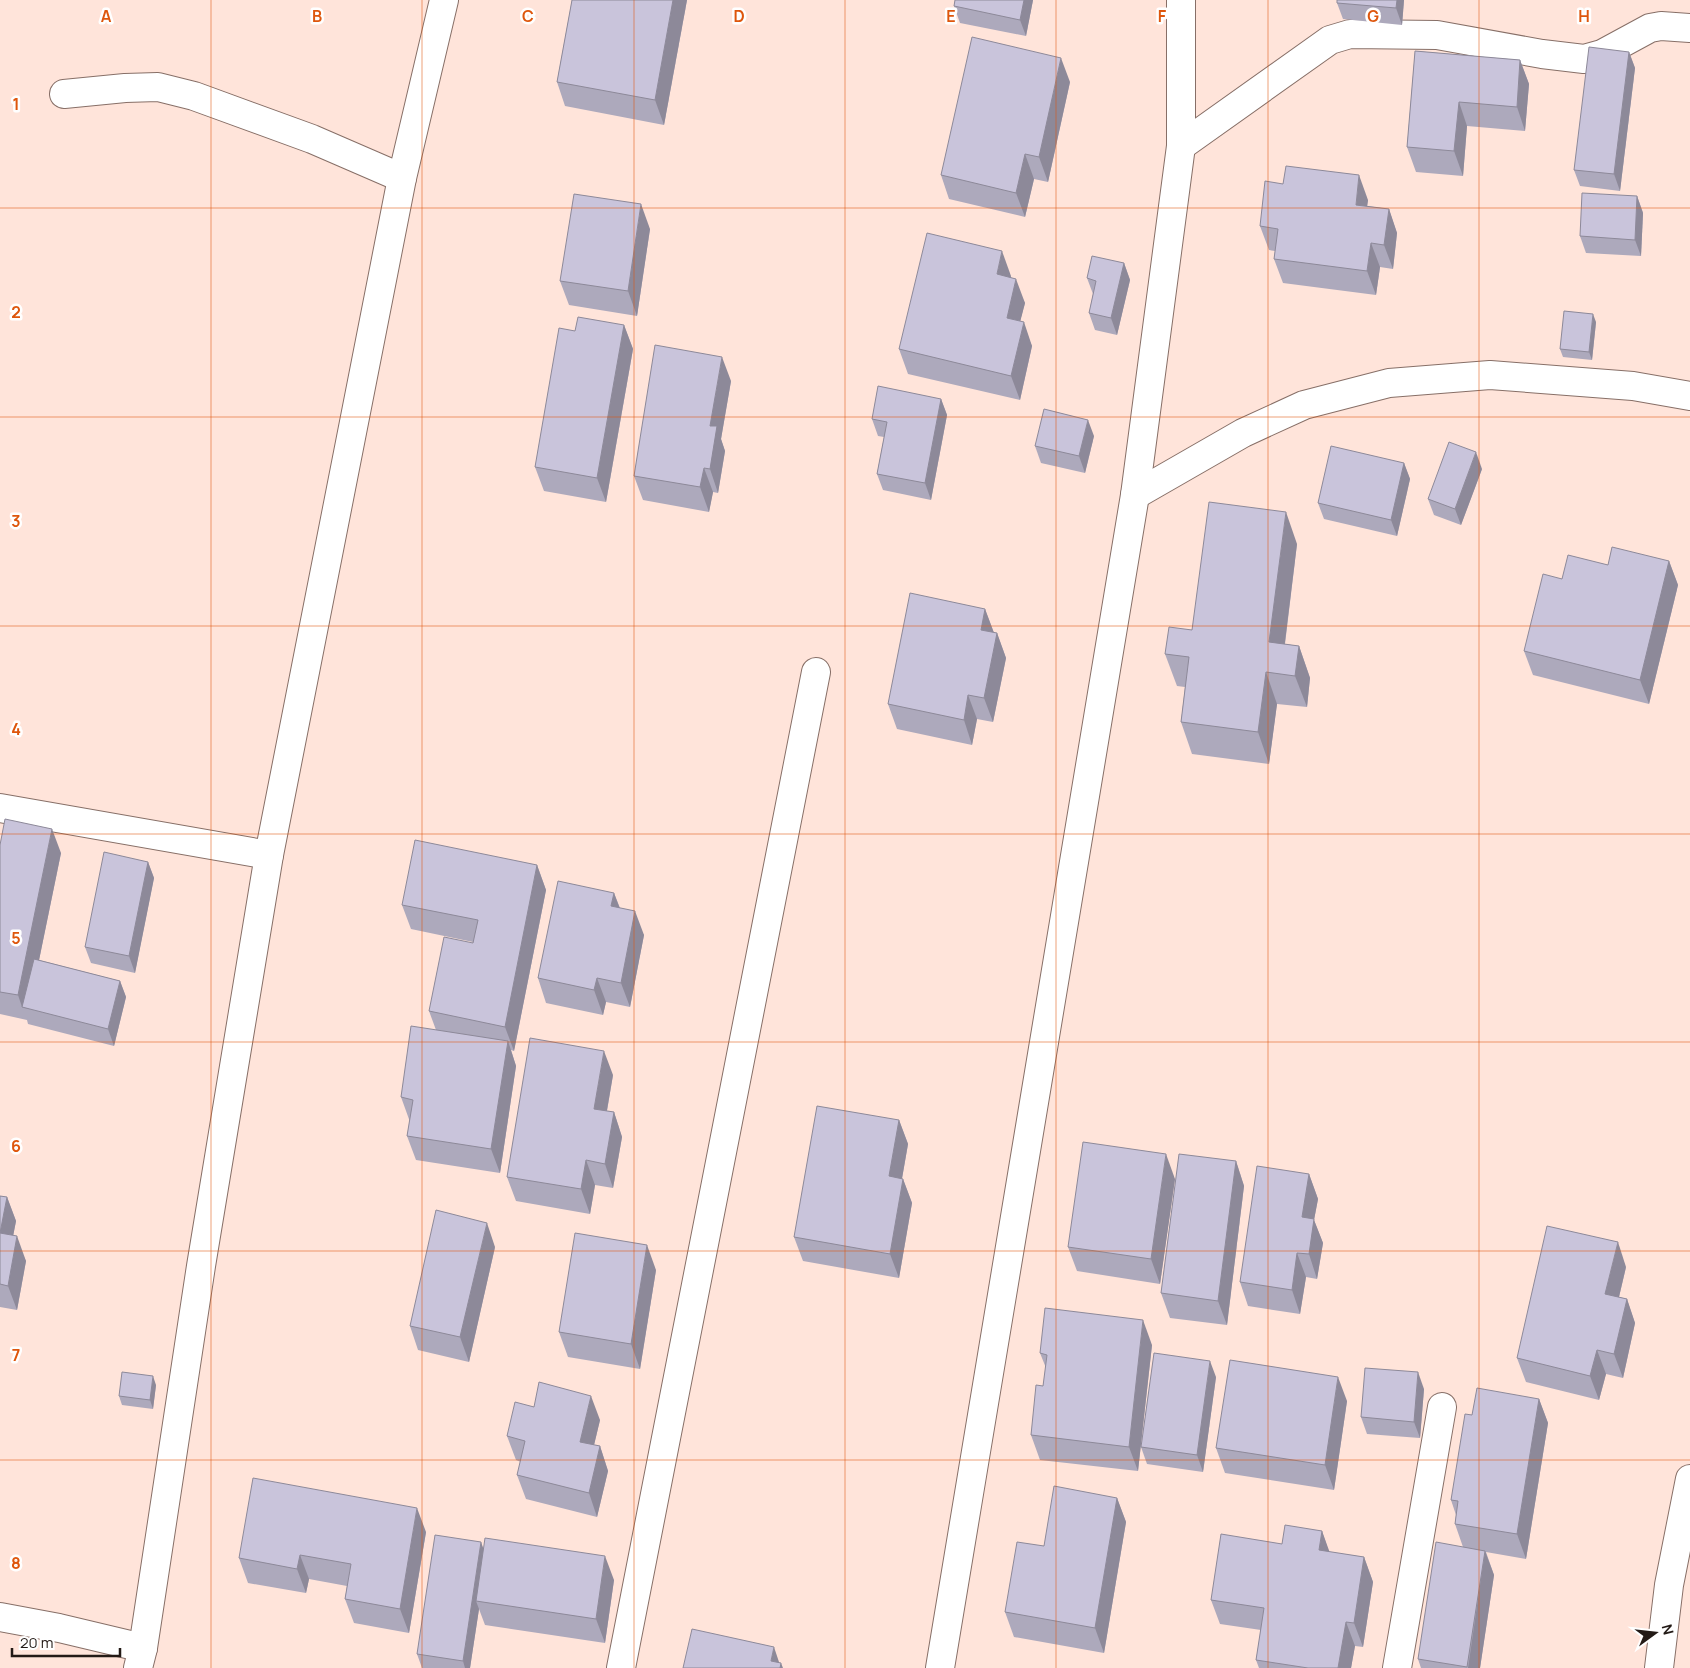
<svg xmlns="http://www.w3.org/2000/svg" width="1690" height="1668" viewBox="0 0 1690 1668" font-family="Manrope,sans-serif">
<style>
.lines{fill:none;stroke-linecap:round;stroke-linejoin:round}
.street-casing{stroke:#876f67;stroke-width:30}
.street{stroke:#fff;stroke-width:28}
.wall{fill:#ada9bc}
.shaded-wall{fill:#8d8999}
.building{fill:#c9c4db;stroke:#8d8999}
.grid{fill:none;stroke:#de560c;stroke-width:1;stroke-opacity:0.55}
.grid-label{font-size:16px;text-anchor:middle;font-weight:bold;fill:#de560c;stroke:#fff;stroke-width:5;stroke-linejoin:round;paint-order:stroke}
</style>
<rect width="100%" height="100%" fill="#ffe4da"/>
<g class="lines">
<g class="street-casing">
<g id="street">
<path d="M64,94l61,-6 33,-1 36,9 118,43 90,39"/>
<path d="M1181,146l149,-106 20,-6 87,1 105,19 42,5 18,-5 48,-26 11,-2 29,2"/>
<path d="M1135,495l108,-62 61,-28 85,-22 101,-8 143,11 57,10"/>
<path d="M0,808l269,47"/>
<path d="M0,1617l59,11 84,20"/>
<path d="M138,1668l5,-20 58,-382 68,-411 133,-677 42,-178"/>
<path d="M621,1668l195,-996"/>
<path d="M940,1668l195,-1173 46,-349v-146"/>
<path d="M1397,1668l45,-261"/>
<path d="M1659,1668l10,-83 21,-106"/>
</g>
</g>
<use href="#street" class="street"/>
</g>
<g class="wall">
<path d="M572,0h115l-23,125 -99,-19 -8,-24z"/>
<path d="M955,0h78l-7,36 -66,-13 -6,-17z"/>
<path d="M1404,0l-2,25 -59,-6 -6,-16z"/>
<path d="M1415,51l105,9 9,24 -4,47 -58,-5 -4,50 -47,-4 -9,-25z"/>
<path d="M1629,52l6,16 -15,123 -40,-5 -6,-16z"/>
<path d="M1070,82l-22,100 -14,-3 -9,38 -76,-18 -8,-24z"/>
<path d="M1637,196l6,17 -2,43 -55,-3 -6,-17z"/>
<path d="M1368,200l-1,6 22,3 8,24 -4,36 -13,-2 -4,28 -93,-12 -9,-24 1,-8 -6,-1 -9,-24z"/>
<path d="M650,229l-13,87 -68,-11 -9,-24z"/>
<path d="M1124,263l6,17 -13,55 -22,-5 -6,-17 4,-19 -6,-16z"/>
<path d="M1011,276v1l14,26 -5,18 12,25 -12,54 -112,-26 -9,-25z"/>
<path d="M1596,322l-4,38 -29,-3 -3,-8z"/>
<path d="M624,325l9,24 -27,153 -62,-11 -9,-24 40,-136z"/>
<path d="M731,381l-10,58 4,12 -7,42 -5,-1 -4,20 -66,-12 -9,-24z"/>
<path d="M941,399l6,16 -16,85 -48,-10 -6,-16 7,-37 -6,-1 -6,-17z"/>
<path d="M1094,436l-9,37 -44,-10 -6,-17z"/>
<path d="M1404,463l6,16 -13,57 -73,-17 -6,-16z"/>
<path d="M1482,469l-21,56 -27,-10 -6,-16z"/>
<path d="M1297,544l-12,100 14,2 11,32 -3,29 -30,-3 -8,60 -77,-10 -11,-32 4,-35 -8,-1 -12,-32 27,-24z"/>
<path d="M1669,561l9,24 -29,119 -116,-29 -9,-24 38,-72 46,-14z"/>
<path d="M985,609l9,24h3l9,25 -13,64 -16,-3 -5,26 -75,-16 -9,-25z"/>
<path d="M0,845l61,8 -22,107 81,21 6,16 -12,49 -86,-22 -1,-4 -27,-6z"/>
<path d="M148,862l6,16 -19,95 -44,-10 -6,-16z"/>
<path d="M537,865l9,25 -32,161 -3,-1 5,16 -16,107 -84,-13 -9,-24 3,-14 -9,-25 35,-67 -7,-19 44,-69 -62,-13 -9,-24z"/>
<path d="M614,893l6,15 24,27 -14,72 -24,-5 -3,13 -57,-12 -8,-25z"/>
<path d="M613,1075l-6,36 7,1 8,25 -9,51 -18,-3 -5,29 -74,-13 -9,-24z"/>
<path d="M899,1120l9,24 -6,35h1l9,24 -13,75 -96,-17 -9,-24z"/>
<path d="M1236,1161l8,25 -17,139 -57,-7 -9,-25z"/>
<path d="M1309,1174l9,25 -4,21 9,23 -6,36 -11,-2 -6,37 -52,-8 -8,-24z"/>
<path d="M1175,1179l-15,105 -83,-13 -9,-24z"/>
<path d="M0,1196l7,1 9,24 -3,15 13,25 -9,49 -17,-3z"/>
<path d="M495,1247l-26,115 -51,-12 -8,-24z"/>
<path d="M1626,1267l-7,30 8,2 8,24 -12,55 -17,-4 -7,26 -73,-18 -9,-24z"/>
<path d="M656,1270l-16,99 -72,-12 -9,-25z"/>
<path d="M1152,1345l-14,126 -98,-11 -9,-25 12,-49 3,-18 -6,-15z"/>
<path d="M1216,1377l-13,95 -56,-8 -6,-17z"/>
<path d="M156,1385l-3,24 -31,-4 -3,-9z"/>
<path d="M1424,1389l-4,49 -53,-4 -6,-17z"/>
<path d="M1539,1399l9,24 -22,136 -40,-7 8,23 -14,93h-59l-3,-9 45,-112 -8,-23 1,-9 -5,-15 21,-85z"/>
<path d="M1347,1401l-13,89 -109,-17 -9,-25z"/>
<path d="M534,1407l66,13 -6,25 6,1 8,25 -11,46 -71,-18 -9,-24 4,-13 -5,-2 -9,-24z"/>
<path d="M1117,1498l9,24 -22,131 -90,-16 -9,-25 39,-66z"/>
<path d="M1322,1531l7,21 35,5 9,25 -10,65 -8,-1 -4,22h-92l-3,-8 5,-30 -41,-6 -9,-24 71,-56z"/>
<path d="M426,1532l-17,101 -55,-10 -9,-24 2,-13 -38,-7 -3,14 -58,-10 -9,-25z"/>
<path d="M481,1542l2,7 131,31 -9,63 -120,-18 -6,-16 -9,59h-48l-5,-14z"/>
</g>
<g class="shaded-wall">
<path d="M673,0h14l-23,125 -9,-25z"/>
<path d="M1024,0h9l-7,36 -6,-16z"/>
<path d="M1397,0h7l-2,25 -6,-17z"/>
<path d="M1629,52l6,16 -15,123 -6,-17z"/>
<path d="M1061,58l9,24 -22,100 -9,-25z"/>
<path d="M1520,60l9,24 -4,47 -8,-24z"/>
<path d="M1459,102l8,24 -4,50 -9,-25z"/>
<path d="M1025,154l9,25 -9,38 -9,-24z"/>
<path d="M1359,175l9,25 -4,29 -8,-24z"/>
<path d="M1637,196l6,17 -2,43 -6,-16z"/>
<path d="M641,204l9,25 -13,87 -9,-25z"/>
<path d="M1389,209l8,24 -4,36 -9,-24z"/>
<path d="M1371,243l9,24 -4,28 -9,-24z"/>
<path d="M1002,251l9,25 -5,23 -9,-25z"/>
<path d="M1124,263l6,17 -13,55 -6,-17z"/>
<path d="M1016,279l9,24 -10,39 -8,-24z"/>
<path d="M1593,314l3,8 -4,38 -3,-8z"/>
<path d="M1024,322l8,24 -12,54 -9,-24z"/>
<path d="M624,325l9,24 -27,153 -9,-24z"/>
<path d="M722,357l9,24 -10,58 4,12 -7,42 -8,-24v-43z"/>
<path d="M941,399l6,16 -16,85 -6,-17z"/>
<path d="M1088,420l6,16 -9,37 -6,-17z"/>
<path d="M1476,452l6,17 -21,56 -6,-16z"/>
<path d="M1404,463l6,16 -13,57 -6,-16z"/>
<path d="M704,468l9,24 -4,20 -9,-25z"/>
<path d="M1286,512l11,32 -16,130 -12,-32z"/>
<path d="M1669,561l9,24 -29,119 -9,-24z"/>
<path d="M985,609l9,24 -13,-3z"/>
<path d="M997,633l9,25 -13,64 -9,-24z"/>
<path d="M1299,646l11,32 -3,29 -12,-31z"/>
<path d="M1266,672l11,32 -8,60 -11,-32z"/>
<path d="M968,695l9,24 -5,26 -8,-25z"/>
<path d="M52,829l9,24 -32,156 -7,-2 -4,-12z"/>
<path d="M148,862l6,16 -19,95 -6,-17z"/>
<path d="M537,865l9,25 -32,161 -9,-24z"/>
<path d="M614,893l9,24 -12,-11z"/>
<path d="M635,911l9,24 -14,72 -9,-24z"/>
<path d="M597,978l9,24 -3,13 -9,-25z"/>
<path d="M120,981l6,16 -12,49 -6,-17z"/>
<path d="M508,1041l8,25 -16,107 -9,-24z"/>
<path d="M604,1051l9,24 -10,58 -9,-24z"/>
<path d="M614,1112l8,25 -9,51 -8,-24z"/>
<path d="M899,1120l9,24 -10,57 -9,-25z"/>
<path d="M1166,1154l9,25 -15,105 -9,-25z"/>
<path d="M586,1160l9,25 -5,29 -9,-25z"/>
<path d="M1236,1161l8,25 -17,139 -9,-24z"/>
<path d="M1309,1174l9,25 -4,21 9,23 -6,36 -8,-25 -7,-37z"/>
<path d="M903,1179l9,24 -13,75 -9,-24z"/>
<path d="M7,1197l9,24 -7,36 -9,-24z"/>
<path d="M487,1223l8,24 -26,115 -9,-25z"/>
<path d="M17,1236l9,25 -9,49 -9,-24z"/>
<path d="M1618,1242l8,25 -12,51 -9,-24z"/>
<path d="M647,1245l9,25 -16,99 -9,-25z"/>
<path d="M1297,1253l9,24 -6,37 -8,-24z"/>
<path d="M1627,1299l8,24 -12,55 -9,-24z"/>
<path d="M1143,1320l9,25 -14,126 -9,-24z"/>
<path d="M1597,1350l9,24 -7,26 -9,-24z"/>
<path d="M1210,1361l6,16 -13,95 -6,-17z"/>
<path d="M1418,1372l6,17 -4,49 -6,-16z"/>
<path d="M153,1376l3,9 -3,24 -3,-9z"/>
<path d="M1338,1377l9,24 -13,89 -9,-25z"/>
<path d="M591,1396l9,24 -11,46 -9,-24z"/>
<path d="M1539,1399l9,24 -22,136 -9,-25z"/>
<path d="M600,1446l8,25 -11,46 -8,-24z"/>
<path d="M1117,1498l9,24 -22,131 -9,-25z"/>
<path d="M417,1508l9,24 -17,101 -9,-24z"/>
<path d="M1322,1531l9,25 -12,-6z"/>
<path d="M481,1542l6,17 -11,42 3,8 -9,59h-5l-2,-7z"/>
<path d="M1485,1551l9,24 -14,93h-12z"/>
<path d="M300,1555l9,24 -3,14 -9,-24z"/>
<path d="M605,1556l9,24 -9,63 -9,-24z"/>
<path d="M1364,1557l9,25 -10,65 -9,-24z"/>
<path d="M1346,1622l9,24 -4,22h-13z"/>
<path d="M774,1647l6,18 1,-2 2,5h-9l-3,-7z"/>
</g>
<g class="building">
<path d="M572,0h101l-18,100 -98,-18z"/>
<path d="M955,0h69l-4,20 -66,-14z"/>
<path d="M1337,0h60l-1,8 -59,-5z"/>
<path d="M972,37l89,21 -22,99 -14,-3 -9,39 -75,-18z"/>
<path d="M1589,47l40,5 -15,122 -40,-4z"/>
<path d="M1415,51l105,9 -3,47 -58,-5 -5,49 -47,-4z"/>
<path d="M1286,166l73,9 -3,30 33,4 -5,36 -13,-2 -4,28 -93,-12 4,-30 -18,-3 5,-45 18,3z"/>
<path d="M1582,193l55,3 -2,44 -55,-4z"/>
<path d="M574,194l67,10 -13,87 -68,-10z"/>
<path d="M927,233l75,18 -5,23 19,5 -9,39 17,4 -13,54 -112,-27z"/>
<path d="M1092,256l32,7 -13,55 -22,-5 7,-32 -9,-3z"/>
<path d="M1564,311l29,3 -4,38 -29,-3z"/>
<path d="M578,317l46,8 -27,153 -62,-11 24,-139 16,3z"/>
<path d="M655,345l67,12 -12,69h7l-7,43 -6,-1 -4,19 -66,-11z"/>
<path d="M878,386l63,13 -16,84 -48,-9 10,-52 -15,-3z"/>
<path d="M1044,409l44,11 -9,36 -44,-10z"/>
<path d="M1449,442l27,10 -21,57 -27,-10z"/>
<path d="M1331,446l73,17 -13,57 -73,-17z"/>
<path d="M1209,502l77,10 -17,130 30,4 -4,30 -29,-4 -8,60 -77,-10 8,-65 -24,-3 4,-27 23,3z"/>
<path d="M1612,547l57,14 -29,119 -116,-29 19,-77 19,5 6,-24 40,10z"/>
<path d="M910,593l75,16 -4,21 16,3 -13,65 -16,-3 -4,25 -76,-16z"/>
<path d="M5,819l47,10 -34,166 -18,-3v-147z"/>
<path d="M415,840l122,25 -32,162 -76,-16 15,-74 29,6 5,-23 -76,-15z"/>
<path d="M104,852l44,10 -19,94 -44,-9z"/>
<path d="M558,881l56,12 -3,13 24,5 -14,72 -24,-5 -3,12 -56,-12z"/>
<path d="M34,959l86,22 -12,48 -86,-22z"/>
<path d="M411,1026l97,15 -17,108 -84,-13 6,-36 -12,-3z"/>
<path d="M530,1038l74,13 -10,58 20,3 -9,52 -19,-4 -5,29 -74,-12z"/>
<path d="M817,1106l82,14 -10,56 14,3 -13,75 -96,-17z"/>
<path d="M1083,1142l83,12 -15,105 -83,-12z"/>
<path d="M1179,1154l57,7 -18,140 -57,-8z"/>
<path d="M1257,1166l52,8 -7,43 12,2 -5,35 -12,-1 -5,37 -52,-8z"/>
<path d="M0,1196l7,1 -7,36z"/>
<path d="M436,1210l51,13 -27,114 -50,-11z"/>
<path d="M1547,1226l71,16 -13,52 22,5 -13,55 -17,-4 -7,26 -73,-18z"/>
<path d="M0,1233l17,3 -9,50 -8,-2z"/>
<path d="M575,1233l72,12 -16,99 -72,-12z"/>
<path d="M1045,1308l98,12 -14,127 -98,-12 5,-50 7,1 4,-31 -7,-2z"/>
<path d="M1154,1353l56,8 -13,94 -56,-8z"/>
<path d="M1230,1360l108,17 -13,88 -109,-17z"/>
<path d="M1365,1368l53,4 -4,50 -53,-5z"/>
<path d="M122,1372l31,4 -3,24 -31,-4z"/>
<path d="M539,1382l52,14 -11,46 20,4 -11,47 -72,-18 8,-34 -18,-5 8,-34 19,5z"/>
<path d="M1477,1388l62,11 -22,135 -62,-10 3,-23 -7,-1 14,-86 7,1z"/>
<path d="M253,1478l164,30 -17,101 -55,-10 6,-35 -51,-9 -3,14 -58,-11z"/>
<path d="M1054,1486l63,12 -22,130 -90,-16 12,-70 27,4z"/>
<path d="M1285,1525l37,6 -3,19 45,7 -10,66 -8,-1 -8,46h-30l-52,-8 8,-52 -53,-8 10,-66 61,10z"/>
<path d="M435,1535l46,7 -18,119 -46,-7z"/>
<path d="M485,1538l120,18 -9,63 -120,-18z"/>
<path d="M1436,1542l49,9 -18,116 -49,-8z"/>
<path d="M692,1629l82,18 -3,14 10,2 -1,5h-97z"/>
</g>
<path class="grid" d="M211,0v1668M422,0v1668M634,0v1668M845,0v1668M1056,0v1668M1268,0v1668M1479,0v1668M0,208h1690M0,417h1690M0,626h1690M0,834h1690M0,1042h1690M0,1251h1690M0,1460h1690"/>
<g class="grid-label">
<text x="106" y="22">A</text>
<text x="317" y="22">B</text>
<text x="528" y="22">C</text>
<text x="739" y="22">D</text>
<text x="951" y="22">E</text>
<text x="1162" y="22">F</text>
<text x="1373" y="22">G</text>
<text x="1584" y="22">H</text>
<text x="16" y="110">1</text>
<text x="16" y="318">2</text>
<text x="16" y="527">3</text>
<text x="16" y="735">4</text>
<text x="16" y="944">5</text>
<text x="16" y="1152">6</text>
<text x="16" y="1361">7</text>
<text x="16" y="1569">8</text>
</g>
<g transform="translate(1655 1633) rotate(75)" stroke="#ffffff" stroke-width="4" paint-order="stroke">
<path d="M0-4L9 19L0 12L-9 19Z" fill="#231a16"/>
<text y="-8" font-size="14" font-weight="bold" text-anchor="middle" fill="#231a16">N</text>
</g>
<path d="M12 1648v8h108v-8" fill="none" stroke="#231a16" stroke-width="2.5"/>
<text x="20" y="1648" font-size="15" fill="#231a16" stroke="#ffffff" stroke-width="4" paint-order="stroke">20 m</text>
</svg>
